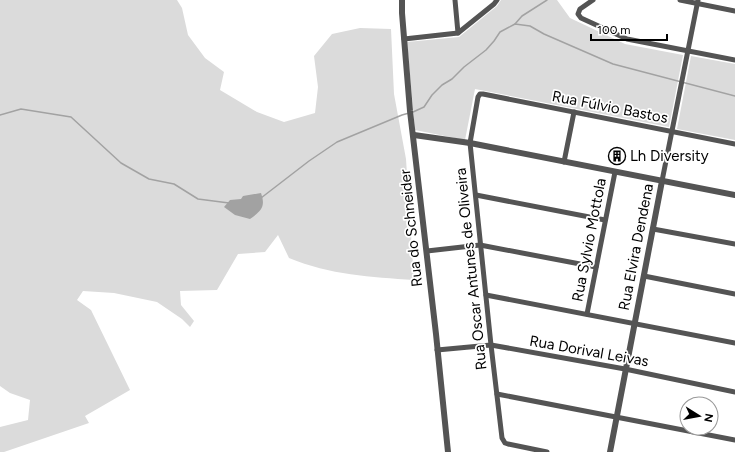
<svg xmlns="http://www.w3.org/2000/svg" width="735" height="452" viewBox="0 0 735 452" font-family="Figtree,sans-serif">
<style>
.green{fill:#dbdbdb}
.water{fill:#a2a2a2}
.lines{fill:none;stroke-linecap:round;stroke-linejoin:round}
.stream{stroke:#a2a2a2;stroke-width:1.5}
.minor{stroke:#545454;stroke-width:5}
.tertiary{stroke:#545454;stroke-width:6}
.labels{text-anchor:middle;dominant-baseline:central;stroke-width:3.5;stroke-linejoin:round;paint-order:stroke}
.street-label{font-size:15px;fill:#000;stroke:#fff}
.poi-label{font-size:15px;fill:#000;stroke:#fff;text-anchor:start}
</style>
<rect width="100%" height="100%" fill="#fff"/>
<g class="green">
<path d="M0,0h177l5,8 6,27 17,23 19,14 -4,18 37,22 27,10 31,-9 3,-26 -4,-31 18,-22 28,-6 31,1 3,65 12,65 8,121c-43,-3 -84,-5 -125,-22l-11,-23 -13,17 -27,2 -21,36 -37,1 1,14 13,16 -4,6 -8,-8 -25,-17 -43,-9 -31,-2 -6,9 14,10 39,80 -45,26 4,7 -85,29h-4v-25l28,-7 2,-20 -20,-7 -10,-7z"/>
<path d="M501,0h56l13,18 55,26 58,11 -14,72 -194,-38 -10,51 -50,-10 -8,-88 52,-5 38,-31z"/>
<path d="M691,56l44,8v76l-58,-11z"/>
</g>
<path class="water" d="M261,193c5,14 0,18 -11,26l-15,-4 -11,-8 6,-7 11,-1 2,-3z"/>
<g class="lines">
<g class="stream">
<path d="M515,24l7,-8 25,-16"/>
<path d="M413,112l11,-5 8,-12 10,-10 10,-6 12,-12 22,-17 8,-9 6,-9 15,-8 15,2 14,8 69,30 122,32"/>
<path d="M0,115l21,-6 50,8 50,46 28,16 25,5 24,15 31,4"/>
<path d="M261,198l48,-37 28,-19 65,-27 7,-2"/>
</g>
<g class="minor">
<path d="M455,0l3,33"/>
<path d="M593,0l-13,9 -2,5 3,4 46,21 108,21"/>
<path d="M680,0l55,11"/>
<path d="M404,39l54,-6 36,-29 3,-4"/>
<path d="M564,162l10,-50"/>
<path d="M662,181l36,-181"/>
<path d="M476,195l129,25"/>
<path d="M653,229l82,15"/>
<path d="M427,251l53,-6 116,22"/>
<path d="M644,276l91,18"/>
<path d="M486,295l249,48"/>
<path d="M587,314l28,-142"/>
<path d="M437,350l54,-5 134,24 110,23"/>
<path d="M497,394l238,46"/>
<path d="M547,452l-39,-8 -3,-1 -3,-5 -11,-93 -21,-202 8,-46 2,-3h3l252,50"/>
</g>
<g class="tertiary">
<path d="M402,0v13l8,98 26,223 12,118"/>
<path d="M414,135l56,8 265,52"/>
<path d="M610,452l52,-271"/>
</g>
</g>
<defs>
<g id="building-ring" transform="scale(0.9)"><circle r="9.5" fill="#fff" stroke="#000" stroke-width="1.5"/><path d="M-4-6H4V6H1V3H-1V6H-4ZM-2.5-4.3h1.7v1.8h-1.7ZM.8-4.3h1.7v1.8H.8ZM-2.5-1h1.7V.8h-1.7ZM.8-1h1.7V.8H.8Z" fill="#000"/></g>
</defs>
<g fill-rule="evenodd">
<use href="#building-ring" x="617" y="156"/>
</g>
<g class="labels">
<g class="street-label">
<text transform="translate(610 107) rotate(11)">Rua Fúlvio Bastos</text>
<text transform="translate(411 228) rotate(-96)">Rua do Schneider</text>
<text transform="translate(589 240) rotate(-79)">Rua Sylvio Mottola</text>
<text transform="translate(636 247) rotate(-79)">Rua Elvira Dendena</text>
<text transform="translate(471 269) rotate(-96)">Rua Oscar Antunes de Oliveira</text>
<text transform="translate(589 351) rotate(10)">Rua Dorival Leivas</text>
</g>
<g class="poi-label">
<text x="630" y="156">Lh Diversity</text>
</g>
</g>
<g transform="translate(699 416) rotate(101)"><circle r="19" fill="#ffffff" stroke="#999999"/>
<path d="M0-3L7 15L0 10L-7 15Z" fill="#000000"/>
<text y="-6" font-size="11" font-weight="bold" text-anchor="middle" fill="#000000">N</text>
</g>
<path d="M591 34v6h76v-6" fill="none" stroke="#000000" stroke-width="2"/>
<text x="597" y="34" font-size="12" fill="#000000" stroke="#ffffff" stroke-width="3" paint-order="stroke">100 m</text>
</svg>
